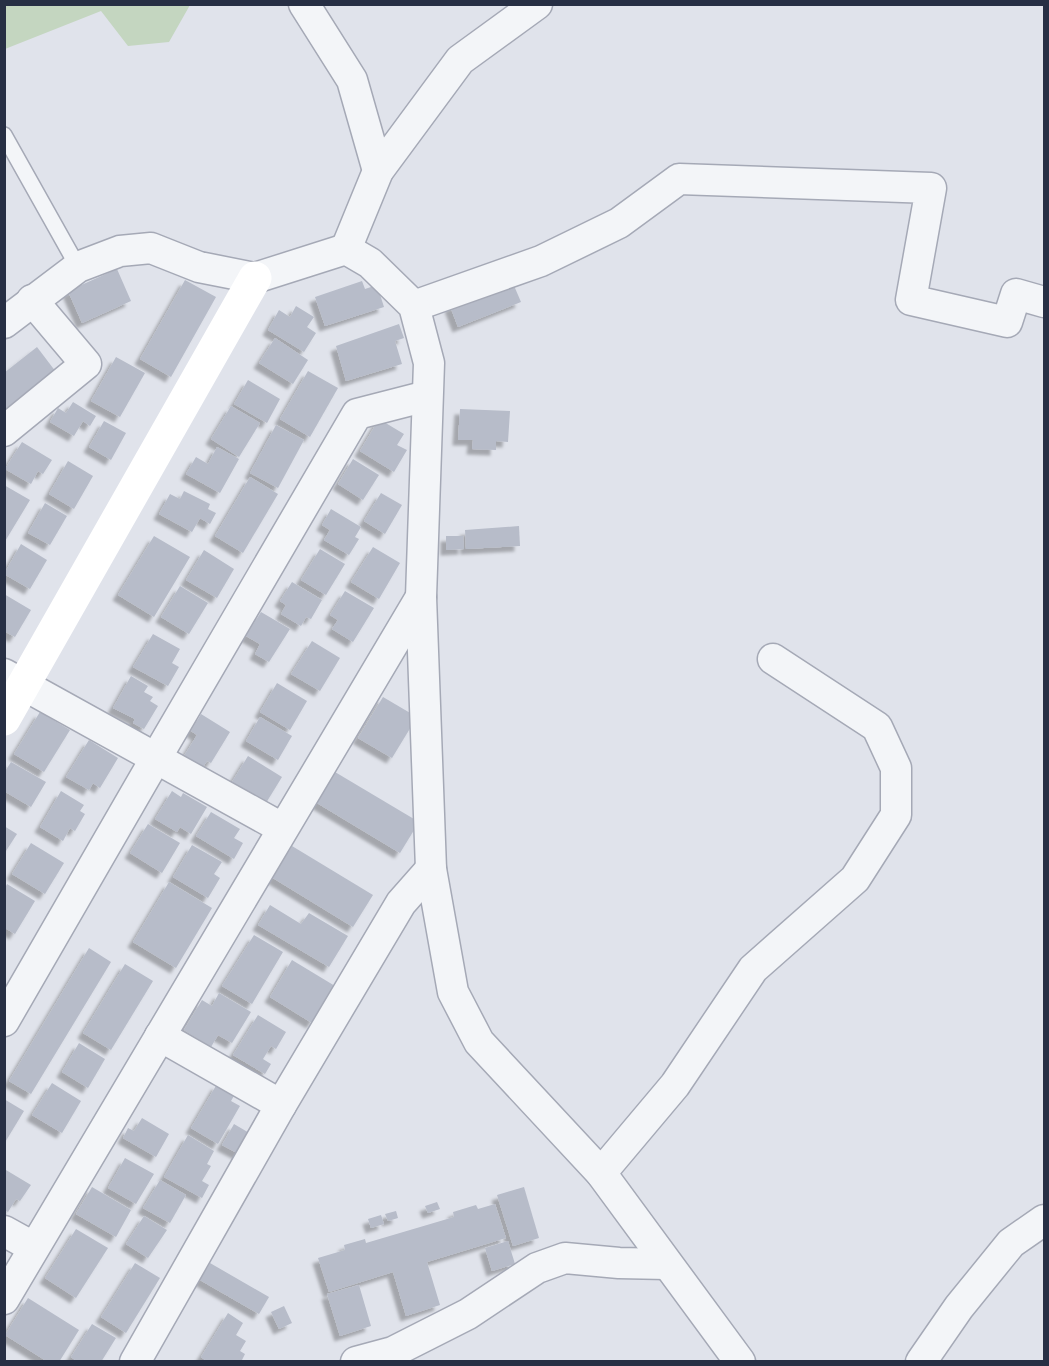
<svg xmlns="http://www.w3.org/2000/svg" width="1049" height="1366" viewBox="0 0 1049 1366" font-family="'Titillium Web',sans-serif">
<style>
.green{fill:#c4d6c0}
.building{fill:#b7bcc9;filter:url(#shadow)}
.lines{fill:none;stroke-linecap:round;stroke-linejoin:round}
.lane-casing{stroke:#a5a9b6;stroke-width:18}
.street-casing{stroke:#a5a9b6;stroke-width:33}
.lane{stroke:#f3f5f8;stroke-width:15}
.street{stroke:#f3f5f8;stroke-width:30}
.secondary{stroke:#fff;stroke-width:33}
</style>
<defs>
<filter id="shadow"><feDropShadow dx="-5.5" dy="5.5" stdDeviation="1.5" flood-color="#0004"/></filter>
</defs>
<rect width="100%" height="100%" fill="#e0e3eb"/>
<path class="green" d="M5,4h185v1l-21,37 -41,4 -27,-35 -96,38z"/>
<g class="building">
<path d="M117,269l14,32 -49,22 -14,-32z"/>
<path d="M185,280l31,17 -45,80 -31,-18z"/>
<path d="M362,281l3,8 12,-4 7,22 -59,19 -10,-29z"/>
<path d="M512,281l9,21 -63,25 -8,-21z"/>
<path d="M296,306l18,11 -7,10 9,6 -12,19 -36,-22 11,-20 11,7z"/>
<path d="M399,324l5,14 -9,3 7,23 -56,17 -10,-35z"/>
<path d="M275,338l33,22 -15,24 -34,-21z"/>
<path d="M37,347l19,25 -52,40v-39z"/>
<path d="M116,357l29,16 -25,44 -29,-16z"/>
<path d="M308,371l30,17 -28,49 -30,-18z"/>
<path d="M248,380l32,19 -13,24 -33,-19z"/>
<path d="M73,402l23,14 -6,10 -7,-5 -9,15 -24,-14 8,-14 8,5z"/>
<path d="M231,406l29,17 -21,34 -28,-18z"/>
<path d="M460,409l50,2 -2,31 -12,-1v9l-24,-1 1,-9h-15z"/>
<path d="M379,419l25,15 -7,11 10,5 -13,22 -34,-21z"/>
<path d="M104,421l22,12 -15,27 -22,-13z"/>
<path d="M276,425l28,15 -26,48 -28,-15z"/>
<path d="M22,442l30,18 -9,14 -5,-3 -7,13 -26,-15z"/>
<path d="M217,447l22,12 -19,34 -34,-19 10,-17 12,7z"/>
<path d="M353,459l26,16 -16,25 -25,-16z"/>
<path d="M68,461l25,15 -19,33 -25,-15z"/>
<path d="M250,477l28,17 -35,59 -28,-17z"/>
<path d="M4,485l26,15 -26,43z"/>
<path d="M184,491l26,13 -2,5 8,4 -6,11 -10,-6 -8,14 -33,-18 11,-20 10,5z"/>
<path d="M381,493l21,12 -17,29 -21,-13z"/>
<path d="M45,503l22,13 -17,29 -22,-12z"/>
<path d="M331,509l30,18 -6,10 4,2 -10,16 -25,-15 6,-10 -8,-5z"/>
<path d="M519,526l1,20 -54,3 -1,-19z"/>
<path d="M154,536l36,21 -36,60 -36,-22z"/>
<path d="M446,536h17l1,13 -18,1z"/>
<path d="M21,544l26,16 -17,29 -26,-15z"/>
<path d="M373,547l27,16 -21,36 -28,-17z"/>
<path d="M320,549l25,15 -19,31 -25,-15z"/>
<path d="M204,550l30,19 -17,29 -31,-18z"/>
<path d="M292,582l30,18 -11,19 -5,-2 -5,9 -20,-12 5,-9 -6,-4z"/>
<path d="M180,586l28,17 -19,31 -28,-17z"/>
<path d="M345,591l29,17 -21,34 -21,-13 6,-9 -8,-5z"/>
<path d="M4,594l27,16 -16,27 -11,-6z"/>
<path d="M261,612l29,17 -21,33 -14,-8 5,-10 -14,-8z"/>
<path d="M153,634l27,15 -8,14 7,4 -11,19 -35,-19z"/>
<path d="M312,641l28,17 -20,33 -29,-17z"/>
<path d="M131,676l17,10 -4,6 9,5 -3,4 8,5 -14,23 -11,-6 2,-4 -22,-11z"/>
<path d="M277,683l30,18 -17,29 -30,-18z"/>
<path d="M383,697l34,20 -25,41 -34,-20z"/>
<path d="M40,712l30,18 -26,42 -30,-18z"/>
<path d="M201,714l29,18 -19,31 -4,-2 -4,6 -19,-11 13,-21 -6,-4z"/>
<path d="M260,717l32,19 -14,24 -32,-19z"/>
<path d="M89,740l29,18 -18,30 -7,-5 -4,7 -23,-13z"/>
<path d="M248,756l34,21 -16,26 -34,-21z"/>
<path d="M11,762l35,20 -15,25 -27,-16v-18z"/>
<path d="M335,772l84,50 -19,31 -83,-50z"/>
<path d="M61,791l23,14 -4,6 5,3 -10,17 -5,-3 -7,13 -23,-14z"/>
<path d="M172,791l9,6 2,-4 24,14 -16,27 -11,-7 -3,5 -22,-13z"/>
<path d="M211,812l29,17 -6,9 9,5 -9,16 -38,-23z"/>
<path d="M148,824l32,19 -18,30 -32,-20z"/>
<path d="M4,826l13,8 -13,20z"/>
<path d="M31,843l33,20 -19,31 -33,-20z"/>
<path d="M192,845l30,17 -8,12 6,4 -12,20 -35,-21z"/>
<path d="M292,846l81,49 -20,32 -80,-49z"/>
<path d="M169,882l43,26 -36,60 -43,-26z"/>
<path d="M7,884l28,17 -20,33 -10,-6v-40z"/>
<path d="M270,905l31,19 8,-11 39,23 -19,31 -71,-42z"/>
<path d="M254,935l29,17 -31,52 -30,-18z"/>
<path d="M89,948l22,14 -80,132 -22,-13z"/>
<path d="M292,960l43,26 -23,37 -42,-26z"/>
<path d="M125,964l28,17 -42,69 -28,-17z"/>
<path d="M219,993l32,19 -19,31 -14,-8 -7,12 -27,-17 18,-30 10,6z"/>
<path d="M258,1015l28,17 -10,17 -5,-3 -8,13 8,5 -6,10 -32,-19z"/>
<path d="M79,1043l26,16 -17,29 -26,-16z"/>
<path d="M52,1083l29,18 -19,32 -30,-18z"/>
<path d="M217,1084l18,10 -4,7 9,5 -22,38 -27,-16z"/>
<path d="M4,1099l20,12 -20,33z"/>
<path d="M142,1118l27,16 -13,23 -33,-19 5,-10 6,3z"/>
<path d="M234,1124l17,10 -12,20 -17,-9z"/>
<path d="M188,1135l26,16 -7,13 4,2 -9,15 7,4 -7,13 -38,-21z"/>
<path d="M125,1158l29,16 -18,30 -28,-16z"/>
<path d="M6,1170l25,15 -11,16 -4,-2 -8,13 -4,-2z"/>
<path d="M160,1180l26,15 -16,28 -27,-15z"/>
<path d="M92,1187l39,23 -15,27 -40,-23z"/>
<path d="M524,1187l15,51 -26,8 -16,-51z"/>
<path d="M437,1202l3,7 -12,4 -3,-7z"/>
<path d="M495,1204l11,34 -79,24 13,43 -34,11 -13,-44 -64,20 -11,-34 27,-8 -1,-5 21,-6 1,4 88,-26 -1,-5 23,-7 2,4z"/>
<path d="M396,1211l2,7 -10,3 -3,-7z"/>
<path d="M381,1215l3,9 -13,4 -3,-9z"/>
<path d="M144,1216l23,14 -19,28 -22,-14z"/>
<path d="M76,1229l32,19 -32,50 -31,-20z"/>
<path d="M508,1241l7,23 -23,7 -7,-23z"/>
<path d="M135,1263l25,15 -34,55 -25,-16z"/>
<path d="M210,1263l59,34 -10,17 -59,-34z"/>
<path d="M359,1285l12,41 -31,10 -13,-42z"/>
<path d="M28,1298l51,32 -20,32h-11l-43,-27z"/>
<path d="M284,1306l8,17 -13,6 -8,-17z"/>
<path d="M228,1313l15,10 -7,12 10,6 -6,10 5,3 -4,8 -6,-2 -2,2h-25l-7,-5z"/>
<path d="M92,1324l24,14 -15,24h-23l-7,-5z"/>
</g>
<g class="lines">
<g class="lane-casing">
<path id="lane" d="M4,135l74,132"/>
</g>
<g class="street-casing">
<g id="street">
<path d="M304,4l48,76 26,91"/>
<path d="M346,249l32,-78 82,-111 77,-56"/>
<path d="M414,306l127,-45 78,-38 60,-44 252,9 -20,112 96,22 9,-28 28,8"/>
<path d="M4,323l74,-56 42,-16 31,-3 48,19 56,11 91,-29 24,14 44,43 15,57 -8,234 10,272 22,123 26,50 122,131 139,189"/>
<path d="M4,431l82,-67 -54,-64"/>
<path d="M4,674l278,154"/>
<path d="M4,1021l152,-263 201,-344 70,-18"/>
<path d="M160,1036l121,69"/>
<path d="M601,1173l74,-88 78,-116 102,-90 41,-64v-47l-19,-41 -104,-68"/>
<path d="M4,1231l29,16"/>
<path d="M4,1299l417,-702"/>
<path d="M135,1362l146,-257 120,-202 30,-34"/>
<path d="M356,1362l37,-10 75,-38 69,-46 28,-10 54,5 48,1"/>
<path d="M921,1362l38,-55 52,-64 33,-23"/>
</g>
</g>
<use href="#lane" class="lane"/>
<use href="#street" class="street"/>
<path class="secondary" d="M4,719l251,-441"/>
</g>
<rect width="1049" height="1366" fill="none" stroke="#272f44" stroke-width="12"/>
</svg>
